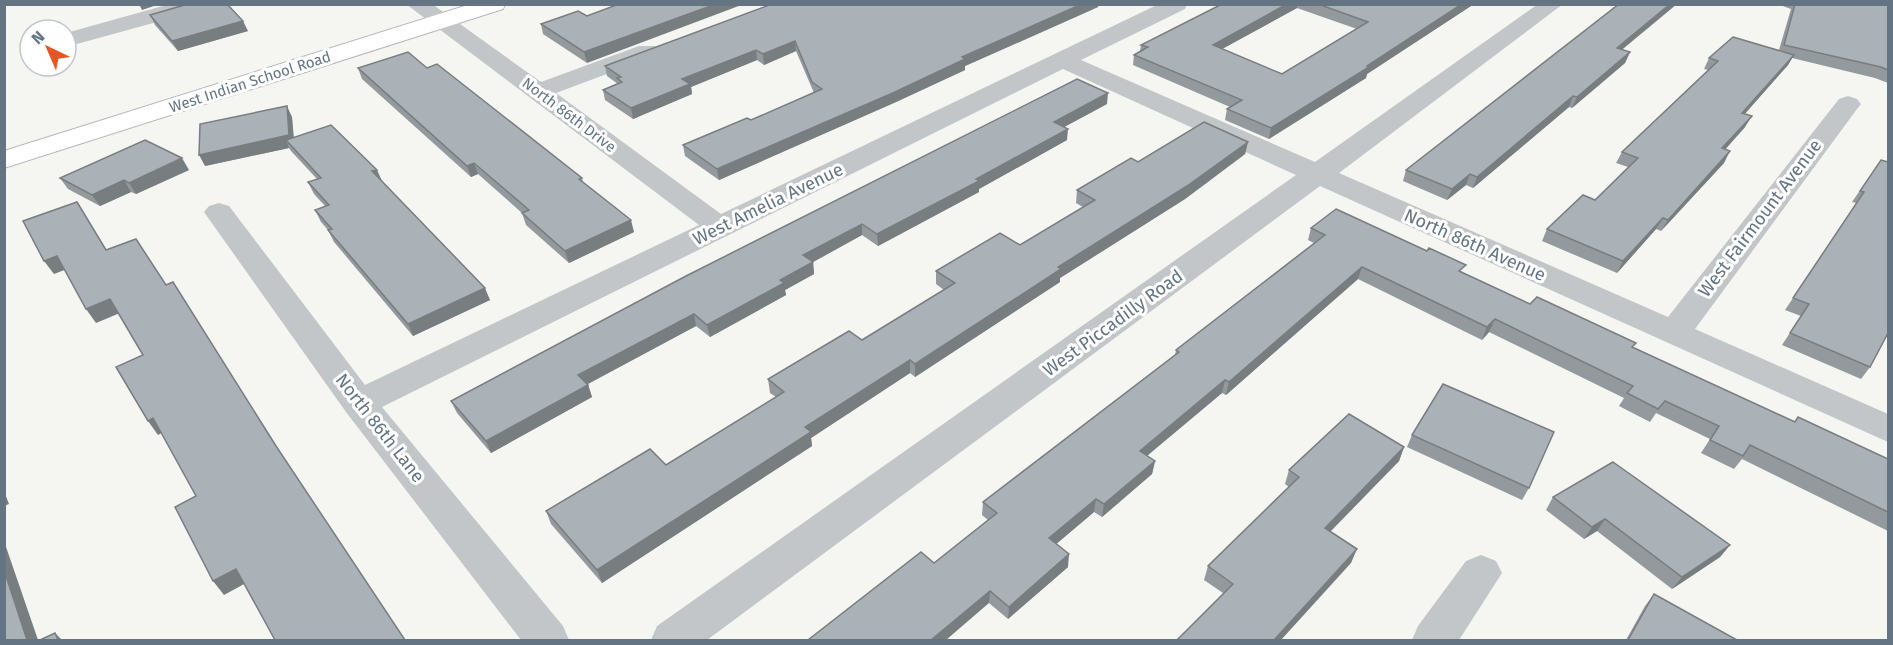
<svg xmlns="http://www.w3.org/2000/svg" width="1893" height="645" viewBox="0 0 1893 645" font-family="'Fira Sans',sans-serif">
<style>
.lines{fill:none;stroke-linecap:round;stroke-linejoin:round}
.secondary-casing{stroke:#b4b9be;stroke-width:2}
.street{fill:#c2c6c9;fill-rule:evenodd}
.secondary{fill:#fff;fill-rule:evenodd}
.wall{fill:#93999d;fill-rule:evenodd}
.shaded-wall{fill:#787d80}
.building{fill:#abb2b7;stroke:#787d80;stroke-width:1.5}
.labels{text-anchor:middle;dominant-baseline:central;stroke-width:6;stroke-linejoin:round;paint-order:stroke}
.far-street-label{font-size:15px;fill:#647482;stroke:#fff}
.street-label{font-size:18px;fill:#647482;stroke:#fff}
</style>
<rect width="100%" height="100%" fill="#f5f5f1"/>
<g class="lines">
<g class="secondary-casing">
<path id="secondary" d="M471,4h34l-2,5 -499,159v-17z"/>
</g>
<g class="street">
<path d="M170,4h36l-2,5 -138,38v-14z"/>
<path d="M406,4h26l109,78 98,-36h16l4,5 -4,5 -99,37 165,121 438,-210h28l-2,5 -104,51 234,102 223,-158h25l-224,169 329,144 171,-218 9,-3 9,3 4,5 -4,5 -162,220 193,85v28l-568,-256 -613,454h-56l6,-14 639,-451 -233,-106 -681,338 181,219 6,14h-48l-175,-228 -142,-200 5,-6 10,-3 10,3 136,179 334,-160z"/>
<path d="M1481,555l15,6 6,12 -43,67h-47l6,-14 48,-65z"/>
</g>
<use href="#secondary" class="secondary"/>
</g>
<g class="wall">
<path d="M772,4l326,3 -133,59v4l-69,32 -177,78 -34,-24 -2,-11 68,-25 63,-27 -18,-42 -32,14 -7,-5 -66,27 1,7 -59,25 -28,-19 -2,-10 15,-6 -11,-8 -2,-10z"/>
<path d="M1222,4h252l-107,70 -1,4 -97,61 -44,-19 2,-11 3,-2 -97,-42 1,-10 6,-4 1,-6zM1297,8l60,21 -75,45 -60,-25z"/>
<path d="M1777,4h111v79l-13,-5 -83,-20 -4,7 -43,48v14l-20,22 -1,14 -63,68 -5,-2 -39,44 -75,-32 5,-12 48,-29 33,-33 -12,-4 6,-11 86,-82 -4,-1 5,-11 70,-8 12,-41z"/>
<path d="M150,15l98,16 -70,20 -23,-26z"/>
<path d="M587,16v47l-44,-29 -2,-10z"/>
<path d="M1622,50l8,2 -5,11 -53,45 -3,-1 -96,81 -7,-3 -19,15 -44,-19 3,-11z"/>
<path d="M358,68h69l155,110 1,5 51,49 -65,31 -43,-38 -4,-12 -44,-39 -7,3 -109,-98z"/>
<path d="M1107,104l-43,23 3,13 -88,49v3l-101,54 -16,-11 -49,27 1,12 -29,16 1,5 -76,42 -14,-11 -108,58 4,13 -101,56 -34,-40 -6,-12z"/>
<path d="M292,117l2,21 87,43 109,119 -77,36 -79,-94 -6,-12 -7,-8 -6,-12 10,-4 -11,-12 -6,-12 9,-3 -26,-28 -2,-3 -84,18z"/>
<path d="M1248,142l-3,12 -60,45 -125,79v4l-145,95 -5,-4 -99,65 1,8 -210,137 -51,-59 -5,-13 120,-46 110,-68 -6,-4 -2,-14 94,-39 82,-50 -8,-6v-13l84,-26 63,-38 -7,-4 1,-13 61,-28z"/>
<path d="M1881,160l-11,207 -9,12 -79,-34 19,-29 -16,-6 72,-107 -5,-1z"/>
<path d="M189,170l-53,24 -5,-2 -31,14 -32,-17 -8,-11z"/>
<path d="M1311,228l152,45 67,31 103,44 162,74 3,-5 90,42v72l-146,-72 -8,10 -33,-16 9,-14 -54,-26 -6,9 -31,-16 5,-8 -135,-66 -7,8 -124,-61 -132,116 -4,-2 -75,63 8,5 -3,13 -50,43 -8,-5 -38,32 12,23 -60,52 -19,-16 -55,-40 54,-43 -6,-5 1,-13 192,-147 1,-5 138,-107 -6,-3z"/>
<path d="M1412,435l117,53 -7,12 -115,-53z"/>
<path d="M1404,447l-5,14 -69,71 21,31 -128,30 -19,-13 4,-14 81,-79 -4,-3 4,-14z"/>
<path d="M1553,497l177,48 -10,12 -48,32 -75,-58 -13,8 -38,-29z"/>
<path d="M1654,594l83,46h-111l19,-34z"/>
</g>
<g class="shaded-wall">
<path d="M139,4h21l-18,6z"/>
<path d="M716,4h28l-157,59 -3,-11z"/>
<path d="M1082,4h17l-1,3 -133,59v4l-69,32 -177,78 -2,-11 245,-112z"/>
<path d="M1287,4h10v4l-86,47 2,-10z"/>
<path d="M1462,4h12l-107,70 -1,4 -97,61 2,-11z"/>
<path d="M1670,4h7l-65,54 5,-10z"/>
<path d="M243,21l5,10 -70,20 -6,-10z"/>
<path d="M795,41l1,10 -32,14 -1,-11z"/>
<path d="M756,50l1,10 -66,27 1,7 -59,25 -2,-11 51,-29z"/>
<path d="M1630,52l-5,11 -53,45 5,-11z"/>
<path d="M1794,55l-6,10 -52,59 6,-11z"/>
<path d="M1108,93l-1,11 -54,29 1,-11z"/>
<path d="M1573,96l-4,11 -96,81 4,-11z"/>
<path d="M287,106l5,11 2,30 -8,-7 3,8 -84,18 -6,-11z"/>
<path d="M1752,116l-7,11 -29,33 6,-12z"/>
<path d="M1068,129l-1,11 -88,49v3l-101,54 -1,-12z"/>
<path d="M1248,142l-3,12 -60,45 -125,79v4l-145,95v-13l143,-97z"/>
<path d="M1730,151l-6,12 -63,68 7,-11z"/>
<path d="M182,158l7,12 -53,24 -7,-11z"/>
<path d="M474,163l4,11 -7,3 -4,-11z"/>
<path d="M377,170l5,11 -10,-10z"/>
<path d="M1470,174l-4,11 -19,15 5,-11z"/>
<path d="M124,180l7,12 -31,14 -8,-11z"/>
<path d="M1663,218l-7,11 -39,44 6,-12z"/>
<path d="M631,220l3,12 -65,31 -4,-12z"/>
<path d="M862,224v11l-58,32 -1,-12z"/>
<path d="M57,256l10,13 -13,5 -10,-13z"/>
<path d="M813,262l1,12 -29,16 1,5 -76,42 -3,-12 73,-45z"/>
<path d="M1362,267l-4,12 -132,116 3,-13z"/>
<path d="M485,288l5,12 -77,36 -5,-12z"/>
<path d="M110,299l10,14 -24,10 -10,-14z"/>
<path d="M694,314l2,12 -114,61 -4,-12z"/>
<path d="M1495,319l-6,13 -7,8 5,-13z"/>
<path d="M910,360v13l-99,65 1,8 -210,137 -5,-13 208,-143z"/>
<path d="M1225,380l-3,13 -85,71 3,-13z"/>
<path d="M588,385l4,12 -101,56 -5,-12z"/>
<path d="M153,418l10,14 -5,3 -10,-14z"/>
<path d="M1404,447l-5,14 -79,81 5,-14z"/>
<path d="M1155,461l-3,13 -50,43 2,-13z"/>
<path d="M4,491l5,13 -5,2z"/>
<path d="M1096,499l-2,13 -46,39 1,-13z"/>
<path d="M1605,519l-8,12 -13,8 8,-12z"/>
<path d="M4,541l34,99h-11l-23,-70z"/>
<path d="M1730,545l-10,12 -48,32 10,-12z"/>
<path d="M1357,549l-6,14 -70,77h-7z"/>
<path d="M1069,554l-1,13 -60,52 1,-12z"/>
<path d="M236,569l10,14 -22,12 -11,-14z"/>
<path d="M990,591l-1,12 -43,37h-15z"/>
<path d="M55,633l7,7h-4z"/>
</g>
<g class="building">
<path d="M188,4h39l16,17 -71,20 -22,-26z"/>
<path d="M619,4h97l-132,48 -43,-28 37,-13 9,5z"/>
<path d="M772,4h310l-120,53 3,2 -70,33 -178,77 -34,-24 64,-27 4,2 71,-31 -10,-7 -17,-41 -32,13 -7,-4 -74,29 8,5 -59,24 -28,-18 19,-8 -5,-4 4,-1 -16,-11z"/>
<path d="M1222,4h65l-74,41 69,29 86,-52 -50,-18h144l-95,62 2,1 -98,61 -44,-19 15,-9 -108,-45 14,-8 -7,-2z"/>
<path d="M1619,4h51l-53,44 13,4 -53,45 -4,-1 -96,81 -7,-3 -18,15 -46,-19z"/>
<path d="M1795,4h93v66l-7,-3 -97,-22z"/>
<path d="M1733,37l61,18 -52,58 10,3 -30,32 8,3 -62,69 -5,-2 -40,43 -76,-32 36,-34 12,5 43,-42 -16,-6 96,-91 -9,-3z"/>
<path d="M408,52l19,16 10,-4 145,114 -3,1 52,41 -66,31 -43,-38 7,-3 -55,-47 -7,3 -109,-98z"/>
<path d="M1077,79l31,14 -54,29 14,7 -92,50 3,2 -102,53 -15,-10 -59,31 10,7 -33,18 4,3 -77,42 -13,-11 -116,61 10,10 -102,56 -35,-40 235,-125z"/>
<path d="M287,106l2,29 -90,20 1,-31z"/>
<path d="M1204,122l44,20 -61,44 -129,81 3,2 -146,95 -5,-4 -105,67 6,5 -214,138 -51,-59 104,-62 16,16 118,-73 -16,-13 81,-48 13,9 93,-57 -19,-12 64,-38 20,12 75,-45 -18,-10 54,-32 7,4z"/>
<path d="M331,125l46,45 -5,1 113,117 -77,36 -80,-94 4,-1 -17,-19 14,-5 -21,-23 13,-4 -35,-38z"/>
<path d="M145,140l37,18 -53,25 -5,-3 -32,15 -32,-17z"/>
<path d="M1881,160l7,2v171l-18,34 -80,-34 19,-29 -16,-6 71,-106 -4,-1z"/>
<path d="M77,202l29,48 30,-11 30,46 7,-3 103,164 129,194h-130l-39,-71 -23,12 -38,-74 21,-11 -43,-78 -5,3 -32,-54 27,-12 -33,-56 -24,10 -29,-53 -13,5 -21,-40z"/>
<path d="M1336,209l91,42 2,-3 37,17 -7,6 71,33 7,-7 99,46 -4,4 163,75 3,-5 90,42v53l-138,-67 -7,11 -33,-16 9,-14 -54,-25 -7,8 -31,-16 6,-7 -138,-67 -8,8 -125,-60 -133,115 -4,-2 -85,71 15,10 -51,43 -8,-5 -47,39 20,16 -60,53 -19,-16 -59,49h-123l113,-88 13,11 63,-50 -14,-11 196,-150 -3,-2 149,-115 -14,-7z"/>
<path d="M1443,384l111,48 -25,56 -117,-53z"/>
<path d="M1349,414l55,33 -79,81 32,21 -83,91h-97l56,-56 -25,-18 91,-89 -10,-7z"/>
<path d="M1613,462l117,83 -48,32 -77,-58 -13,8 -39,-30z"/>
<path d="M4,570l23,70h-23z"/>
<path d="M1654,594l83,46h-109z"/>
<path d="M55,633l3,7h-18z"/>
</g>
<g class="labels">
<g class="far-street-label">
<text transform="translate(250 82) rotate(-18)">West Indian School Road</text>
<text transform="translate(569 115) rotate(37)">North 86th Drive</text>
</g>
<g class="street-label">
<text transform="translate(768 204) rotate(-26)">West Amelia Avenue</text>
<text transform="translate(1760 218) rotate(-53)">West Fairmount Avenue</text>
<text transform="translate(1475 245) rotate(24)">North 86th Avenue</text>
<text transform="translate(1113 323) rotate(-36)">West Piccadilly Road</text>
<text transform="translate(380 428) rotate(52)">North 86th Lane</text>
</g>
</g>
<rect width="1893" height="645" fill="none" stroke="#647482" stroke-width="12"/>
<g transform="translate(48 48) rotate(316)"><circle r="28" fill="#ffffff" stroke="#c1c7cd" stroke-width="1.5"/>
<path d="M0-4.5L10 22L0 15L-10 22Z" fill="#e45723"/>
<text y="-9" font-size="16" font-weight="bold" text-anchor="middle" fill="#647482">N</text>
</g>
</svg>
